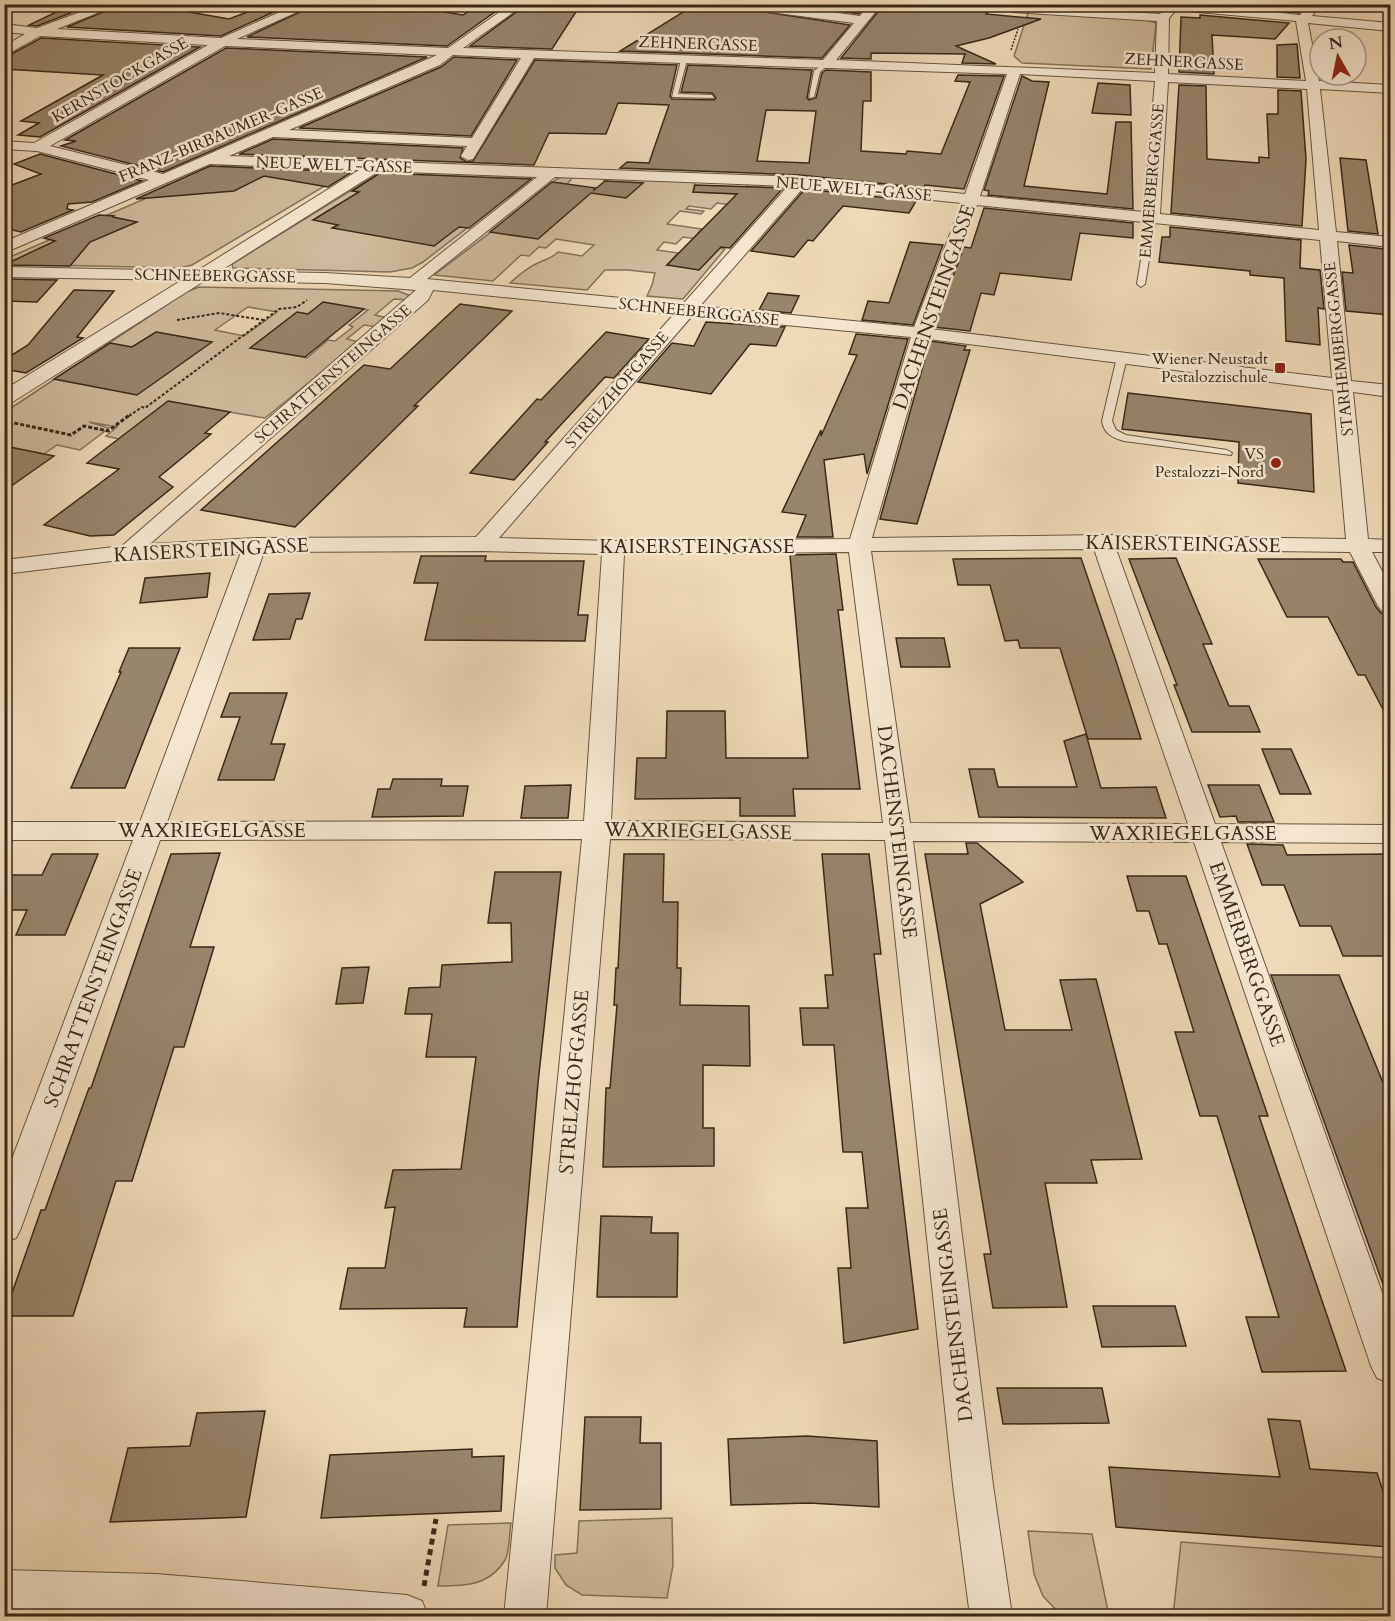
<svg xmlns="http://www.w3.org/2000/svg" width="1395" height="1621" viewBox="0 0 1395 1621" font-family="Cardo,serif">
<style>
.green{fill:#cfbb9d;stroke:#84725b;stroke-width:1.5;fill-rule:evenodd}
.building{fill:#97856c;stroke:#392919;stroke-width:1.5;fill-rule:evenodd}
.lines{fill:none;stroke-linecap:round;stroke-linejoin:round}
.lane-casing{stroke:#665541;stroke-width:2}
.street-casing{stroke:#665541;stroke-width:2}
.path-far3{stroke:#392919;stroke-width:1.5;stroke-dasharray:2 1.5;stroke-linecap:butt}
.path-far2{stroke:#392919;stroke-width:2;stroke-dasharray:3 2;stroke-linecap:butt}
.path-far1{stroke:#392919;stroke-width:3;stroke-dasharray:4 2;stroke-linecap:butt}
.path{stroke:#392919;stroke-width:5;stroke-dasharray:6 4.5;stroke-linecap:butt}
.lane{fill:#f4e6d1;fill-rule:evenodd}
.street{fill:#f4e6d1;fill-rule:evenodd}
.poi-dot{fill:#8f2418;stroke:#f4e6d1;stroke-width:2}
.labels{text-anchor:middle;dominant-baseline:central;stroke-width:5;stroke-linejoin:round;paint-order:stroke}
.far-street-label{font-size:16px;fill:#392919;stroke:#f4e6d1}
.far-poi-label{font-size:16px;fill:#392919;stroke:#f4e6d1;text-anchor:end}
.street-label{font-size:20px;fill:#392919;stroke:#f4e6d1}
</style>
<rect width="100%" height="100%" fill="#eed9b8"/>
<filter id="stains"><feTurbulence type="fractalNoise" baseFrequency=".00333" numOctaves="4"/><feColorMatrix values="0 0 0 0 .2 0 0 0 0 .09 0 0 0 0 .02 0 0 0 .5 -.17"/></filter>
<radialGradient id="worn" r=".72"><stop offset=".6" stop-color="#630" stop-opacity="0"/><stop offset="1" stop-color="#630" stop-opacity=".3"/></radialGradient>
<g class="green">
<path d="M1028,13l116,6 12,4 -5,46 -129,-6 -8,-7z"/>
<path d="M230,165l116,3 4,3 -158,94 -12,3 -175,-4v-5l216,-93z"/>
<path d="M384,170l143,5 4,4 -108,83 -11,6 -22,4 -157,-4 -1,-4z"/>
<path d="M564,176l9,1 -6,7 -7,-1 -12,10h43l47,-7 -34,-5 2,-3 89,4 -2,10 52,2 2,-10 29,1 4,2 -19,22 -44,-6 -6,6 -22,-3 -3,3 18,2 -3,3 -21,-3 -13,13 35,5 -4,4 8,7 -23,-3 -7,7 -12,-2 -7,8 21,3 -11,12 52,-17 6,1 -42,50 -36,-3 5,-11 3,-12 -27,-3h-23l-18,20 -77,-7c9,-8 18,-16 30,-21 8,-4 11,-3 18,-10l24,4 12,-11 -38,-6 -10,9 -7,-1 -10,9 -8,-1 -28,26 -59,-6 81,-61 42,-35z"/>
<path d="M199,287l199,4 13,5 -2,4 -15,-1 -19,16 13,3 -10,9 -14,-2 -17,14 12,3 -94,76 -85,-14 -61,35 -13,-3 11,-9 -28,-5 20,6 -29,22 -23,-5 -13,9 -39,-8v-34l181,-120zM323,303l45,7 -19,15 4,2 -18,14 -7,-1 -21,18 -47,-9 9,-15 28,-21 11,1zM248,307l29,5 -33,24 -29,-6z"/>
<path d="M672,1518l1,47 -6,33 -85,-3 -16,-10 -11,-17v-13l22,-2 2,-32z"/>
<path d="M511,1523c-2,11 -1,28 -6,37 -16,26 -40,26 -67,26l10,-61z"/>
<path d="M1028,1531l64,3 17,82 -48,-1 -18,-19 -9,-22z"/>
<path d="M1181,1542l209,16v58h-217z"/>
</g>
<g class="building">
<path d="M73,4h21l-57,22 -8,-1z"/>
<path d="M122,4h21l86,15 21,-8v-7h41l-70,32 -154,-9z"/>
<path d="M317,4h56l22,4 6,-3 62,10 17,-11h26l-59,42 -200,-9z"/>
<path d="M527,4h54l-29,45 -82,-3z"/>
<path d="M696,4h16l138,21 -28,33 -202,-7z"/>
<path d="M792,4h74l-7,10z"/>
<path d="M884,4h47l46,4 12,3 -3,3 55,5 -52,19 -33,8 40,18 -34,-1 3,-9 -94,-1v6l-30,-1z"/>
<path d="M1221,4h84l-6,9z"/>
<path d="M1200,15l89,8 -14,16 -63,-4 2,39 -35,-2 2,-55 19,1z"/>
<path d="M41,38l159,9 -160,90 -22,-2 21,-12 -18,-2 82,-46 -99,-6v-11z"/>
<path d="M1297,44l3,34 -23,-1v-32z"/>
<path d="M226,48l201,9 -264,115 -102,-26 15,-5 -11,-1z"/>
<path d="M454,57l63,3 -46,76 -172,-8 142,-61z"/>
<path d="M535,60l142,5 -7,31 2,3 42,1 2,-2 -4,-5 -31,-1 7,-27 124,5 -5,28 2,2 7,-2 6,-25 4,-3 45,2v29h-8l-2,50 45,3 1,-3 34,3 29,-72 -15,-1 3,-6 46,1 -40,113 -39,-4 -1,3 -124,-13 -180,-7 7,-6 22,1 20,-58 -51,-2 -12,31 -57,-1 -15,32 -295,-11 34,-15 190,9 -3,10 7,4 6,-1zM766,110l50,1 -7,52 -52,-2z"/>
<path d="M1022,76l10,5 17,1 -25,104 83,8 9,-72h15l2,87 -145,-14 1,-4 -5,-1z"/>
<path d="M1098,83l32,2 1,30 -39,-2z"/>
<path d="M1179,85l27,1 1,73 52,4v-6l10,1 -2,-44h11v-24l23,1 5,68 -4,67 -131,-13z"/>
<path d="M40,154l102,27 -50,21 -24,2 -1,5 6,1 -52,22 -17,-4v-40l37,-14 -27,-10z"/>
<path d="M1340,158l26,2 12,74 -30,-3z"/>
<path d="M210,166l142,6 -24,15 -64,-11 -30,15 -98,8z"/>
<path d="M380,173l151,6 -62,49 -10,-1 -25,19 -102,-18 6,-3 -25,-5 46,-28 -7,-1z"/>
<path d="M605,181l38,2 -17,15 -35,-5 -53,46 -48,-7 62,-50 44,6 -3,3z"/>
<path d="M695,185l88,3 -53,60 -9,-1 -22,23 -32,-5 70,-71 -44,-2z"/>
<path d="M805,189l111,12 -7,12 -66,-7 -30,35 -5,-1 -14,17 -43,-6z"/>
<path d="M984,208l149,15v15l-53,-5 -9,47 -71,-7 -6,22 -13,-2 -11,38 -36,-4 30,-80 7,1z"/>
<path d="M99,215l15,1 -1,1 24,5 -47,20 -20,24 -66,-1 51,-24 -11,-3z"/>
<path d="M1170,227l131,13 -1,28 20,2 4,39 -6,-1 2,37 -34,-4 -2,-63 -34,-3v-4l-91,-9 3,-25h8z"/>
<path d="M910,242l33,3 -30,80 -51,-5 6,-19 21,2z"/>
<path d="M1349,245l36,4 5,40v26l-44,-4 -4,-39 11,1z"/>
<path d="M4,279l53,1 -20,22 -33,-1z"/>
<path d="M74,290l40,1 -37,46 6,1 -57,35 -22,-4v-9l24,-15z"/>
<path d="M768,293l31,3 -8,17 -32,-3z"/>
<path d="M323,302l41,7 -59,48 -55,-9 47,-36 11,2z"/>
<path d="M460,304l52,7 -98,95h4l-123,121 -94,-17 163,-145 26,4z"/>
<path d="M706,322l79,5 -9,19 -26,-2 -39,50 -73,-12 34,-39 22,3z"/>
<path d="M156,332l56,10 -75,53 -83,-16 56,-36 22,4z"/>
<path d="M606,332l43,7 -35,39 -9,-1 -60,65h3l-34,38 -44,-7 67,-74 4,1z"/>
<path d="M856,334l52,5 -41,135 -3,-20 -40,6 9,77h-36l9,-22 -24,-3 39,-82v6l36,-81 -8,-1z"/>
<path d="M930,341l36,5 -2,4h6l-53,174 -37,-5z"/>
<path d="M1128,393l183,21 3,78 -76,-9 1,-41 -117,-13z"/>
<path d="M168,401l62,11 -25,21 6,1 -52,43 14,10 -59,48 -24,1 -46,-11 75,-56 -32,-6z"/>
<path d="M4,446l50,10 -50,35z"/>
<path d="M836,554l7,56h-5l22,179h-67l2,27h-55v-18l-105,1 2,-41h29l1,-47h58l1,47h82l-18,-203z"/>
<path d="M421,556h65l-1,5h99l-6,54h10l-3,26 -160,-1 13,-57h-24z"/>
<path d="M1081,558l36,106 24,75h-53l-28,-91h-40l-2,-8 -13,1 -15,-56h-32l-5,-26z"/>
<path d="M1176,558l36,86h-9l26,62h20l11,26h-68l-18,-47h3l-48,-126z"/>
<path d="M1258,559h83l2,3h10l23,45 5,6 9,2v108l-25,-48h-7l-30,-58h-41z"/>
<path d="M210,573l-3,24 -67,6 5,-25z"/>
<path d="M310,593l-8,26h-6l-6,20 -37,1 16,-46z"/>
<path d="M896,638h48l6,29h-49z"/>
<path d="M129,648h51l-55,140h-54l50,-116h-2z"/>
<path d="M230,693h57l-16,51h14l-11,36h-56l22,-63h-19z"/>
<path d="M1086,734l15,54 55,-1 10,31 -187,-1 -10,-48h25l4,18h79l-13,-46z"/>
<path d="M1262,749h29l20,45h-31z"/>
<path d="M393,779h49l-1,7h27l-5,30 -91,1 6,-28h12z"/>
<path d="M571,785l-3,33h-47l4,-32z"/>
<path d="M1208,785h51l15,37h-36l-2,-6 -16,1z"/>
<path d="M966,843h11l46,39 -43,22 25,126h67l-12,-50 36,-1 46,180 -51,1 6,23h-52l22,124 -74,1 -9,-54h7l-66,-400h43z"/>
<path d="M1247,844l36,1 4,10 103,-1v102h-47l-12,-30h-31l-16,-41h-22z"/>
<path d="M220,853l-30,94h24l-30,100h-10l-42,134h-16l-43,135h-69l37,-106h4l44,-122h2l80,-234z"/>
<path d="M52,854h46l-33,81h-49l11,-25h-23v-35h38z"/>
<path d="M624,854h40l-1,48h15l-1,66h4l-1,37 69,1 1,60 -47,-1v63h11v38l-111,1 3,-79h4l7,-83h-3l2,-37h2z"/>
<path d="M822,854h47l12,100h-7l44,375 -74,14 -6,-75h13l-5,-60h22l-6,-56h-19l-9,-107h-31l-3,-37h28l-3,-33h8z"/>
<path d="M495,872h66l-23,211 -21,244h-53l3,-19 -127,1 8,-41h37l10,-61 -10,1 8,-38 68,-1 15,-112h-50l6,-43h-27l4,-26 31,-1 2,-22 70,-3 -1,-39h-23z"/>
<path d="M1127,876h59l82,240h-9l87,255 -84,1 -16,-55h33l-62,-201h-17l-25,-84h19l-27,-88h-8l-10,-33h-12z"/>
<path d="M369,967l-6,36 -27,1 6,-36z"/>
<path d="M1271,975h68l51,125v197l-2,1z"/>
<path d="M601,1216l51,1 -1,16h27l-1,64h-80z"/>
<path d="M1093,1306h82l11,40 -84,1z"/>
<path d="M997,1388h105l7,35 -106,1z"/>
<path d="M265,1411l-19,106 -136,5 18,-74 62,-2 7,-33z"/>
<path d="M585,1417h56l-1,26h21v66l-81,1z"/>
<path d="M1268,1419l32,2 10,48 67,4 13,39v35l-274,-20 -7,-60 171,10z"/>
<path d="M807,1436l70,5 2,66 -70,-4 -78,2 -3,-66z"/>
<path d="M472,1449v8l32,-1 -3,55 -180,7 9,-63z"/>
</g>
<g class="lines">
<g class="lane-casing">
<g id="lane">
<path d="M684,58l3,2 -9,34 34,1 2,3 -42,-1 9,-37z"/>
<path d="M824,63l5,1 -9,8 -6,25 -5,1 5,-27z"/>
<path d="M1152,215l4,2 -11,67 -4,3 -4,-3 11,-67z"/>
<path d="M1122,354l5,3 -15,64 4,9 10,5 101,15 5,3 -1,2 -107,-14c-11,-3 -20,-7 -22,-20l15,-64z"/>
</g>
</g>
<g class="street-casing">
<g id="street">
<path d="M102,4h18l-63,25 164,9 77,-34h17l-78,35 211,9 63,-44h14l-62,44 360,12 31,-37 -114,-15 -6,-4h37l89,12 9,-12h13l-46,56 319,13 2,-52 -143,-9 -22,-8 168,10 8,-10h27l105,11 8,-11h13l-9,12 78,7v8l-82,-8 11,58 71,4v8l-70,-4 16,143 54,5v10l-53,-6 14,140 39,4v12l-37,-5 15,147 22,1v12h-18l18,34v27l-8,-2 -4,-5 -28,-54 -234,-3 99,275 175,1v18l-169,-1 169,473v68l-13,-5 -6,-12 -177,-524 -281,-1 80,644 19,131h-42l-17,-131 -68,-645 -275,-1 -64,777h-42l78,-777 -422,1 -139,388 -5,10 -12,4v-62l129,-340h-129v-18h136l101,-270 -113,7 -124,15v-14l118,-14 294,-256 -91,-7 -121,-2 -193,122 -7,2v-15l178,-110 -178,-3v-10l193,4 162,-101 -149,-6 -206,89v-11l145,-62 -112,-29 -33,-2v-8l30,2 174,-98 -168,-9 -36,20v-10l21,-12 -21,-2v-8l33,4zM1176,10l120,11 10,60 -138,-7 1,-56zM225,46l212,9 -274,119 -113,-28zM453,55l68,3 -49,80 -183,-8 151,-65zM534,58l473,16 -42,120 -165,-17 -571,-21 44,-19 194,9 -6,10 7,4 5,-1zM1020,74l135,7 -11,131 -164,-16zM1168,82l139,7 12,141 -159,-16zM379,171l158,6 -127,101 -85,-5 -105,-2zM555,177l233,9 -105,118 -256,-25zM804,187l158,16 -48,124 -214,-21zM977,205l343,35 12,138 -401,-49zM433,290l241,24 -198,223 -221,1 -105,6 278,-244zM692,316l219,21 -61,202 -237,2 -114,-3zM928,339l405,51 13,149 -243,-4 -231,3zM1094,549l94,275 -278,-1 -39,-272zM482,551l120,3 -18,267 -417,1 97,-270zM849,552l34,271 -272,-2 13,-267z"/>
<path d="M4,1570l152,4 251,21 15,6 6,15h-266l-158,-4z"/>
</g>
</g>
<path class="path-far3" d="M1011,50l7,-21"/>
<g class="path-far2">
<path d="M177,320l42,-7 45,7"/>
<path d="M129,416l13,-9 3,1 134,-99 18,-2 10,-7"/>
</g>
<path class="path-far1" d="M4,429l10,-6 57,12 13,-9 24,5 23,-17"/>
<path class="path" d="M424,1586l12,-67"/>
<use href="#lane" class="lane"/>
<use href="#street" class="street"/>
</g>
<g class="poi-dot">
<rect x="1274" y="362" width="12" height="12" rx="3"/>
<circle cx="1276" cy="463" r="6"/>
</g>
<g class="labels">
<g class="far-street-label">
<text transform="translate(698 44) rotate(2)">ZEHNERGASSE</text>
<text transform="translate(1184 62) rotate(3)">ZEHNERGASSE</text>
<text transform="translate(120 80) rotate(-30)">KERNSTOCKGASSE</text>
<text transform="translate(221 135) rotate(-23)">FRANZ-BIRBAUMER-GASSE</text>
<text transform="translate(334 165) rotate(2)">NEUE WELT-GASSE</text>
<text transform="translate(1152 181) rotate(-85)">EMMERBERGGASSE</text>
<text transform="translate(854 189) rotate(5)">NEUE WELT-GASSE</text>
<text transform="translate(215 276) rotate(1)">SCHNEEBERGGASSE</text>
<text transform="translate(699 312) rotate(6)">SCHNEEBERGGASSE</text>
<text transform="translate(1339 349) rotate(-96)">STARHEMBERGGASSE</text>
<text transform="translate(333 374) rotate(-41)">SCHRATTENSTEINGASSE</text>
<text transform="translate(617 390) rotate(-49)">STRELZHOFGASSE</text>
</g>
<g class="far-poi-label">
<text x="1268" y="359">Wiener Neustadt<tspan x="1268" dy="18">Pestalozzischule</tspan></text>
<text x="1264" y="454">VS<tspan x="1264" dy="18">Pestalozzi-Nord</tspan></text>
</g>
<g class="street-label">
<text transform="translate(934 307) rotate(-71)">DACHENSTEINGASSE</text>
<text transform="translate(1183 544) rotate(1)">KAISERSTEINGASSE</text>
<text x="697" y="546">KAISERSTEINGASSE</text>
<text transform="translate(211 550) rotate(-3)">KAISERSTEINGASSE</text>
<text x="212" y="830">WAXRIEGELGASSE</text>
<text transform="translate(698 831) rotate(1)">WAXRIEGELGASSE</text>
<text transform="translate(897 832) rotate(83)">DACHENSTEINGASSE</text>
<text x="1183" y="833">WAXRIEGELGASSE</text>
<text transform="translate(1247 954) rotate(71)">EMMERBERGGASSE</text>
<text transform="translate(93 988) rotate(-70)">SCHRATTENSTEINGASSE</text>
<text transform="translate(574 1082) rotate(-85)">STRELZHOFGASSE</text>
<text transform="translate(953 1315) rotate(-97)">DACHENSTEINGASSE</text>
</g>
</g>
<rect width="1395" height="1621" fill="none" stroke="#eed9b8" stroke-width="24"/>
<rect x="6" y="6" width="1383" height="1609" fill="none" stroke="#392919" stroke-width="3"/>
<rect x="12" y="12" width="1371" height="1597" fill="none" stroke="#392919" stroke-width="1.5"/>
<g transform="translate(1338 57) rotate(351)"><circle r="28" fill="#f4e6d1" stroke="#a99a87" stroke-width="1.5"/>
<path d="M0-4.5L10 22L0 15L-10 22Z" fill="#8f2418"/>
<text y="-9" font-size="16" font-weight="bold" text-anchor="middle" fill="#392919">N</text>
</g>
<rect width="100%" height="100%" filter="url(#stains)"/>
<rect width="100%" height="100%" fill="url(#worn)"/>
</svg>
